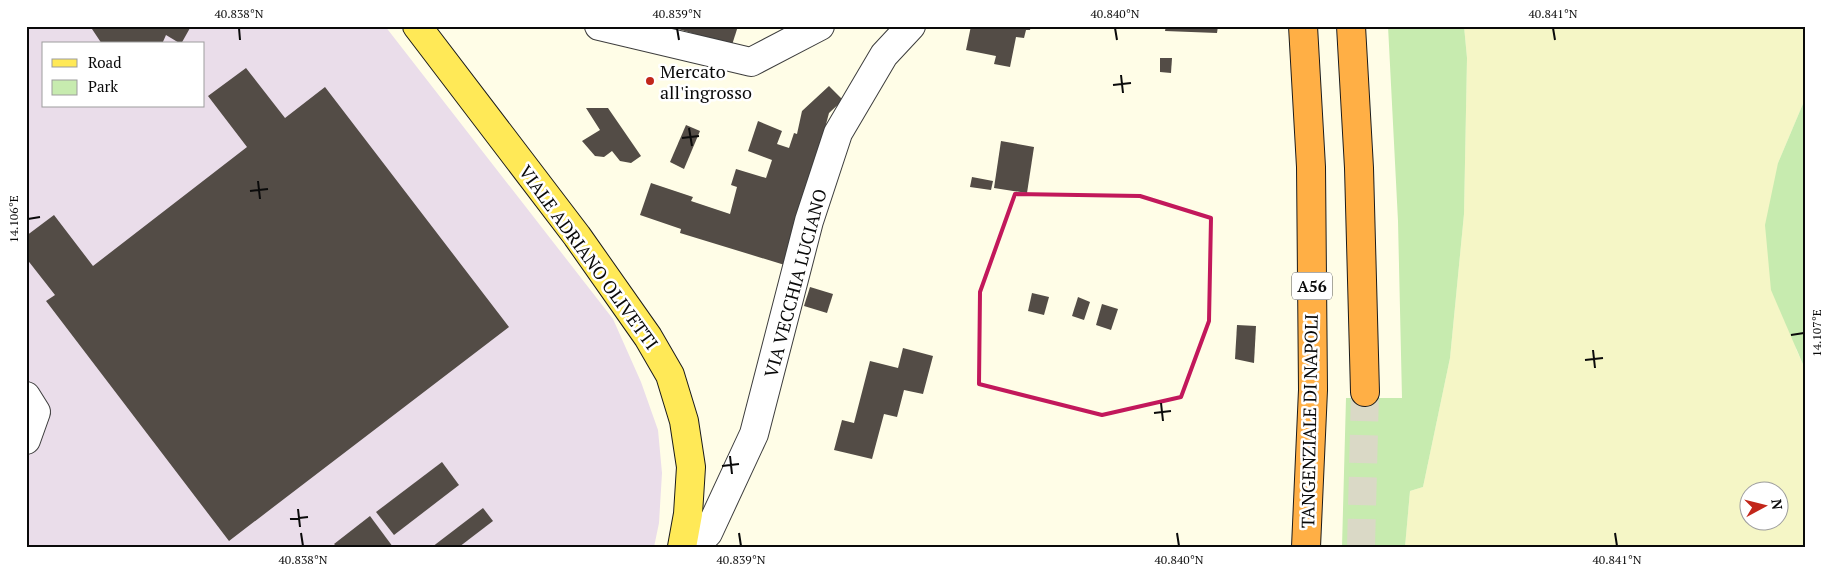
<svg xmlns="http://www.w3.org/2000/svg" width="1831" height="573" viewBox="0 0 1831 573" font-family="'PT Serif',serif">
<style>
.industrial{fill:#eaddea;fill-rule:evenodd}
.farmland{fill:#f5f6c6;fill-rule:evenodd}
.green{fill:#c7ebaf}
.building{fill:#534c46}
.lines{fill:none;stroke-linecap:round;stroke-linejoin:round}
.highway-tunnel{stroke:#dad9c6;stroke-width:28;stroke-dasharray:28 14;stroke-linecap:butt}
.minor-casing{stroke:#3d3d3d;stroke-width:30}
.major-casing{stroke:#1b1b1b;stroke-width:30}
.highway-casing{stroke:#1b1b1b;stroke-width:30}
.minor{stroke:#fff;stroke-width:28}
.major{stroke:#ffe957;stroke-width:28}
.highway{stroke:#ffaf45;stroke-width:28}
.marked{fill:none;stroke:#c2185b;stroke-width:4;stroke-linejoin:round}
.ticks{fill:none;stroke:#0a0a0a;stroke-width:2}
.poi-dot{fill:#c2261a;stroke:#fff;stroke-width:2}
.labels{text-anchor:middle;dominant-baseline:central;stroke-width:5;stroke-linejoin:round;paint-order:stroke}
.shield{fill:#fff;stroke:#545454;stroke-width:1}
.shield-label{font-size:16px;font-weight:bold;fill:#0a0a0a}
.poi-label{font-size:18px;fill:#0a0a0a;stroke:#fff;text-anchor:start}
.street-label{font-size:18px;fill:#0a0a0a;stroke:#fff}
.neatline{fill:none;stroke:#0a0a0a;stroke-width:2}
.ticks-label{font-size:12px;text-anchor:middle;fill:#0a0a0a}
</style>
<rect width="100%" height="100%" fill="#fffde7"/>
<path class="industrial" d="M26,26h359l228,293 28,63 17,48 4,43 -3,50 -5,24h-628zM44,44h160v62h-160z"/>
<path class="farmland" d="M1464,26h341v73l-27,64 18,186 9,20v178h-400l5,-56 13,-4 27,-129 14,-144 3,-156zM1748,490h30v30h-30z"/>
<g class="green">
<path d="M1388,26h76l3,32 -3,156 -14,144 -27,129 -13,4 -5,56h-63l4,-149h56l-4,-177z"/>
<path d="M1805,99v270l-34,-79 -6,-65 13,-62z"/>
</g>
<g class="building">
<path d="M90,26h97l3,2 -9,16 -15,-9 -4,9h-60z"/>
<path d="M668,26h70l-6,19z"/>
<path d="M971,26h60l-1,4h-4l-2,8 -8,-1 -6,30 -16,-3 2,-8 -30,-6z"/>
<path d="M1166,26h52l-1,7 -52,-2z"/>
<path d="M1160,58h12l-1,15 -11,-1z"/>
<path d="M246,68l39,50 40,-31 184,240 -280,214 -183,-240 9,-6 -29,-37v-22l28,-21 39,51 154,-119 -39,-51z"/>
<path d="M829,86l14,14 -14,13 -41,153 -108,-33 1,-4 -41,-14 11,-32 42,14 -2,4 39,13 7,-27 -6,-2 5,-16 30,9 6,-18 -24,-9 10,-30 24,10 -5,13 12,4 5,-15 3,1 5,-23z"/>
<path d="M586,108h22l33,48 -10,7 -11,-2 -8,-10 -8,6 -9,-1 -13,-15 18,-11z"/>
<path d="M686,125l14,6 -16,38 -14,-7z"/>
<path d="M1001,141l33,6 -7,46 -33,-5z"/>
<path d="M972,177l21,4 -2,9 -21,-3z"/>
<path d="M810,287l23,7 -6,19 -23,-7z"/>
<path d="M1032,293l17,4 -5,18 -16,-4z"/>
<path d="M1078,297l12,5 -6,18 -12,-4z"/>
<path d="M1102,304l16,5 -7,21 -15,-5z"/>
<path d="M1237,325l19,1 -2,37 -19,-4z"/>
<path d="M903,348l30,8 -10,38 -19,-4 -7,27 -13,-3 -12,45 -38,-9 8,-30 12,3 16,-62 28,7z"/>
<path d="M442,462l17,23 -65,50 -18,-23z"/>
<path d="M483,508l10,13 -34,26h-27z"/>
<path d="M370,516l23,31h-56l-3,-3z"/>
</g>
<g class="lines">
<path class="highway-tunnel" d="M1361,547l4,-155"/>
<g class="minor-casing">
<g id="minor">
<path d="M599,26l152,36 69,-36"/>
<path d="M26,396l10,16 -10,28"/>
<path d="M694,547l14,-14 46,-99 55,-213 29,-88 46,-78 27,-29"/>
</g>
</g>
<g class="major-casing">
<path id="major" d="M417,26l160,210 71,101 22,38 14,46 7,46 -3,47 -6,33"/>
</g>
<g class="highway-casing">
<g id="highway">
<path d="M1303,26l8,141 2,223 -7,157"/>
<path d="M1351,26l8,142 6,224"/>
</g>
</g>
<use href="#minor" class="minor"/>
<use href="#major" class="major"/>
<use href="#highway" class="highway"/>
</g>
<path class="marked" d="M1015,194l125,2 71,22 -2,103 -28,76 -79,18 -123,-31 1,-92z"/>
<path class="ticks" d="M239,28l1,12M677,28l2,12M1115,28l2,12M1553,28l2,12M1121,75l2,18M1113,85l18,-2M689,128l3,18M682,138l17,-2M258,181l2,18M250,191l18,-2M28,219l12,-2M1791,335l13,-2M1593,350l2,18M1585,360l18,-2M1161,403l2,18M1154,413l17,-2M730,456l2,18M722,466l17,-2M298,509l2,18M290,519l18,-2M301,533l2,13M739,533l2,13M1177,533l2,13M1615,533l2,13"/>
<circle class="poi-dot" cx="650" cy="81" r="5"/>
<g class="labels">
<rect class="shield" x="1292" y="272.5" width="40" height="27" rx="4"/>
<g class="shield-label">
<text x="1312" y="286">A56</text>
</g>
<g class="poi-label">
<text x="660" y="71">Mercato<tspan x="660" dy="21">all'ingrosso</tspan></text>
</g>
<g class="street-label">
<text transform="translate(589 257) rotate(54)">VIALE ADRIANO OLIVETTI</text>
<text transform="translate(795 283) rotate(-75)">VIA VECCHIA LUCIANO</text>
<text transform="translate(1309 421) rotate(-89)">TANGENZIALE DI NAPOLI</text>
</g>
</g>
<rect width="1831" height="573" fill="none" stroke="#ffffff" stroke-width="55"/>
<rect x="42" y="42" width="162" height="65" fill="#ffffff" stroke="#9d9d9d"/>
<rect x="52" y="59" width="25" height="8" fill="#ffe957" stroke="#9d9d9d"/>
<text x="88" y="68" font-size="15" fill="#0a0a0a">Road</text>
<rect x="52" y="80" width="25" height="15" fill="#c7ebaf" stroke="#9d9d9d"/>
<text x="88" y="92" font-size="15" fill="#0a0a0a">Park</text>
<g transform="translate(1764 506) rotate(83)"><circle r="24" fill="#ffffff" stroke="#9d9d9d"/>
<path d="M0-4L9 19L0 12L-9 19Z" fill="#c2261a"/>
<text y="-8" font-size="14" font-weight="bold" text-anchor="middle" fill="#0a0a0a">N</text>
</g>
<rect x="28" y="28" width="1776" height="518" class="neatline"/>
<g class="ticks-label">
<text x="239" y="18">40.838°N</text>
<text x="677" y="18">40.839°N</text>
<text x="1115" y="18">40.840°N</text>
<text x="1553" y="18">40.841°N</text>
<text transform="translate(14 219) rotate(-90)" y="4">14.106°E</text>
<text transform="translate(1817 333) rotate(-90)" y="4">14.107°E</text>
<text x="303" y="564">40.838°N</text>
<text x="741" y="564">40.839°N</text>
<text x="1179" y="564">40.840°N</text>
<text x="1617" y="564">40.841°N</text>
</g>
</svg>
